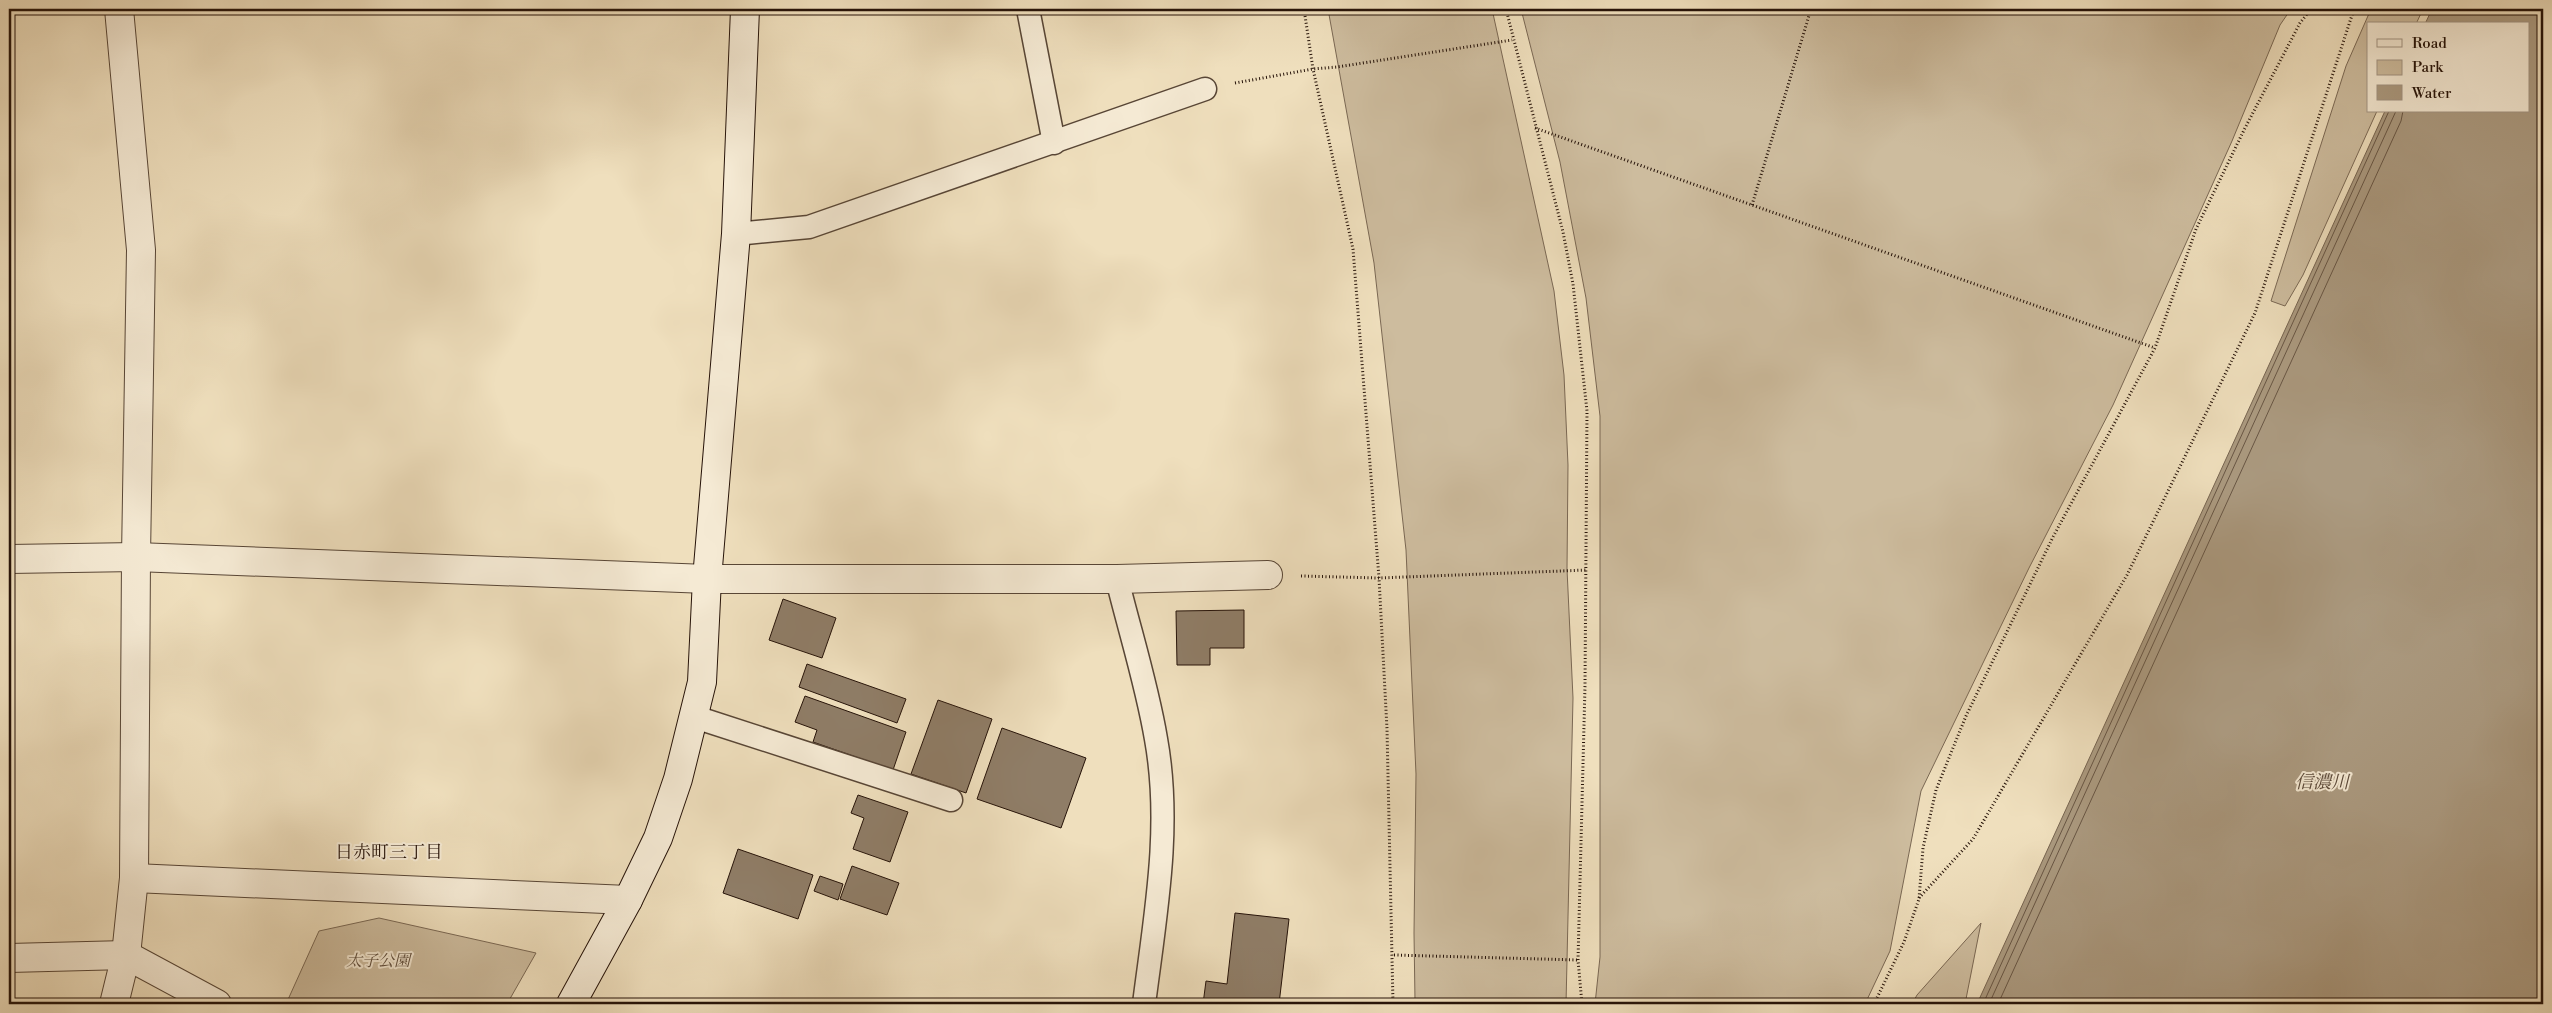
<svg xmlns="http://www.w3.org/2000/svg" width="2552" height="1013" viewBox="0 0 2552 1013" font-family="'Libre Bodoni','Noto Serif JP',serif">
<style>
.green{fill:#cdbc9e;stroke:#7a6854}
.water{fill:#ab9a80;stroke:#766450}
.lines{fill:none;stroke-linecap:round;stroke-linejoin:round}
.shore{stroke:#685644;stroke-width:1}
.building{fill:#8f7d67;stroke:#261309}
.lane-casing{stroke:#584636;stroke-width:25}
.street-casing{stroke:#584636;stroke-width:30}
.secondary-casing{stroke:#261309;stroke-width:30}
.path{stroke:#261309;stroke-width:3;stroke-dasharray:1 2.5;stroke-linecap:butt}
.lane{stroke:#f5ead4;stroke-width:22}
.street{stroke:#f5ead4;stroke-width:28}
.secondary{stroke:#f5ead4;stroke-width:28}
.labels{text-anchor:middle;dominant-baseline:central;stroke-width:4;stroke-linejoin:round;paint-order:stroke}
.park-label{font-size:16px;font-style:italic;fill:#604e3d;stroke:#f5ead4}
.water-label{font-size:18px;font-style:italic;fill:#5b4939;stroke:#f5ead4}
.neighbourhood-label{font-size:18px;fill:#261309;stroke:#f5ead4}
</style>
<rect width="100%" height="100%" fill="#efdfbd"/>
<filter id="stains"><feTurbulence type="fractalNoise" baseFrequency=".004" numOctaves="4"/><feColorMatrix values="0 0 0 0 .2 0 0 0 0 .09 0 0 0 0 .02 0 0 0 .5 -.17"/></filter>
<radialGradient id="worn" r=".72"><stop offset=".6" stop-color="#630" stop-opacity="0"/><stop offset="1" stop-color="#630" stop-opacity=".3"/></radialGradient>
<g class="green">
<path d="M1328,9h164l62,282 10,84 4,90 -1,104 6,129 -7,306h-136l-1,-2 -14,-1 -1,-68 2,-159 -10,-224 -32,-287z"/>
<path d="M1521,9h770l-11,16 -48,116 -119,264 -84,163 -108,223 -31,160 -25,53h-270l5,-47v-541l-14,-118 -26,-136z"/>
<path d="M2371,9h52l-7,15h-48v87h9l-74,164 -18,31 -14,-5 75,-235z"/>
<path d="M379,918l157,35 -29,51h-221l33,-73z"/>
<path d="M1981,923l-16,81h-53l5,-9z"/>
</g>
<path class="water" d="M2432,9h111v995h-566l408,-893h143v-87h-103z"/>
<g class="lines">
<g class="shore">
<path d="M1983,1004l406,-893"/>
<path d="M1989,1004l407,-893"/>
<path d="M1998,1004l403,-883 2,-10"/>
</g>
</g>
<g class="building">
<path d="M783,599l53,19 -14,40 -53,-18z"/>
<path d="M1244,610v38h-34v17h-33l-1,-54z"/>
<path d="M807,664l99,35 -9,24 -98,-36z"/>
<path d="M805,696l101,36 -13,38 -80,-28 4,-12 -22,-8z"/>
<path d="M938,700l54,19 -26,74 -55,-19z"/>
<path d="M1002,728l84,30 -25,70 -84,-29z"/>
<path d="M858,795l50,17 -18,50 -37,-13 11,-31 -13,-5z"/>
<path d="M738,849l75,26 -15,44 -75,-26z"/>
<path d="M852,866l47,17 -12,32 -47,-16z"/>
<path d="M820,876l23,8 -5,16 -24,-9z"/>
<path d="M1235,913l54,6 -10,85h-76l3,-23 21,3z"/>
</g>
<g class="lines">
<g class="lane-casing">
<g id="lane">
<path d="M1028,9l26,134"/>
<path d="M736,234l73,-7 396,-138"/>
<path d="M1117,579c13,53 30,106 39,160 16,88 -1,178 -12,265"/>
<path d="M695,717l256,83"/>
</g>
</g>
<g class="street-casing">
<g id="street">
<path d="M9,559l127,-2 571,22h410l151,-4"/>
<path d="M134,878l494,22"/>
<path d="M9,958l117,-3 91,49"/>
<path d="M114,1004l12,-49 8,-77 2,-321 5,-307 -22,-241"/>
</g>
</g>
<g class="secondary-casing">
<path id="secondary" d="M571,1004l57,-104 30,-62 20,-59 24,-97 5,-103 29,-345 9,-225"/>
</g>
<g class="path">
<path d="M1304,9l9,60 40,180 26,329 8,151 6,275"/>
<path d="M1506,9l57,223 10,52 14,127 -2,275 -7,274 4,44"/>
<path d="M1235,83l78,-14 24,-2 175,-27"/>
<path d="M1535,128l620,220"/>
<path d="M1752,205l59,-196"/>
<path d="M1301,576l78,2 208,-8"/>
<path d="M1919,898l54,-59 154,-264 128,-262 99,-304"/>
<path d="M1394,955l184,5"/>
<path d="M1874,1004l30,-62 15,-43 4,-51 13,-58 30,-74 87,-179 102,-189 41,-119 49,-101 55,-105 11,-14"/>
</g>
<use href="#lane" class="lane"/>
<use href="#street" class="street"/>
<use href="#secondary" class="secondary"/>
</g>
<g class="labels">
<g class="park-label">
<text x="378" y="961">太子公園</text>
</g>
<g class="water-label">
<text x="2322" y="782">信濃川</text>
</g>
<g class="neighbourhood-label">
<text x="389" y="852">日赤町三丁目</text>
</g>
</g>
<rect width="2552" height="1013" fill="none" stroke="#efdfbd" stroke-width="30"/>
<rect x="10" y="10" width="2532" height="993" fill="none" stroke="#261309" stroke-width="2.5"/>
<rect x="15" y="15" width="2522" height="983" fill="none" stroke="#261309"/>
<rect x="2367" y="22" width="162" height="90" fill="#f5ead4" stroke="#a29483"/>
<rect x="2377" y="39" width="25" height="8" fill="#f5ead4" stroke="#a29483"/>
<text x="2412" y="48" font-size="15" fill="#261309">Road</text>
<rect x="2377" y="60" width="25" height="15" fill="#cdbc9e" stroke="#a29483"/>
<text x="2412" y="72" font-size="15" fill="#261309">Park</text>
<rect x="2377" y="85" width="25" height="15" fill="#ab9a80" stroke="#a29483"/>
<text x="2412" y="98" font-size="15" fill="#261309">Water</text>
<rect width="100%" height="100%" filter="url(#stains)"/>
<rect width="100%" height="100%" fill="url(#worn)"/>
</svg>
